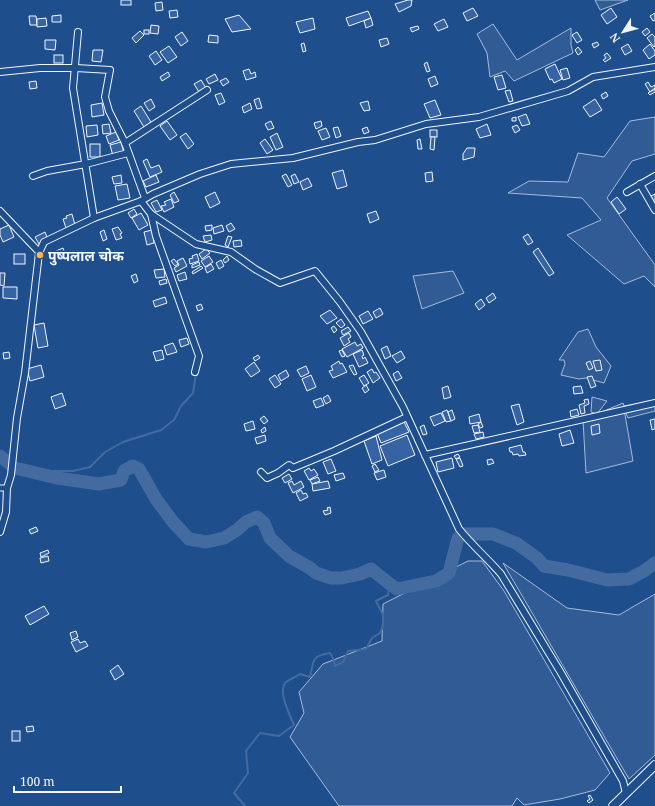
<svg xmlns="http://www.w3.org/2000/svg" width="655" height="806" viewBox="0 0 655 806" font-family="'Noto Serif','Noto Sans Devanagari',serif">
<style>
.built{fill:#305b95;stroke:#a8bbd7}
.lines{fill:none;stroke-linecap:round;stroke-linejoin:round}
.stream{stroke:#446ba0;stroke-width:2}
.river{stroke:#446ba0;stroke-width:13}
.building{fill:#3563a3;stroke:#f2f6ff}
.pedestrian-casing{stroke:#f2f6ff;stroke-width:7}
.minor-casing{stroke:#f2f6ff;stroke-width:8}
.tertiary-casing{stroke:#f2f6ff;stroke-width:10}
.pedestrian{stroke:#1f4e8c;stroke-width:5}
.minor{stroke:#1f4e8c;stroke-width:6}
.tertiary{stroke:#1f4e8c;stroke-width:8}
.poi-dot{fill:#ffb74d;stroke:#1f4e8c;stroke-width:1.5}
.labels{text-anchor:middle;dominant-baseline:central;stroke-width:3;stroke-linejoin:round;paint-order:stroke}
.poi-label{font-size:14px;font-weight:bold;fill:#f2f6ff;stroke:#1f4e8c;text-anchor:start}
</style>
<rect width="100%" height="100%" fill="#1f4e8c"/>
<g class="built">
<path d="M595,0h33l-28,10z"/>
<path d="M493,24l24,36 54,-32v17l2,8 -59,28 -9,-10 -15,6 -3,-24 -10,-19z"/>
<path d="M655,117v37l-23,7 -25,37 48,67v22l-11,-11 -20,8 -57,-49 34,-15 -19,-22 -74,-5 21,-12 39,1 10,-29 26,4 26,-36z"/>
<path d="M453,271l11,22 -42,16 -9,-33z"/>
<path d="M588,329l8,18 15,19 -7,17 -18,-5 -7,1 -18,-4 4,-11 -1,-4h-5l19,-28z"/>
<path d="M592,397l15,4 -10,13 26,-11 1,3 31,-5v10l-27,7 -4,-9 9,52 -47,12 -3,-53 13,-6 -5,-2z"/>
<path d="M468,561h14l22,30 106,182 -15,17 -35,9 -36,6 -7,-7 -5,8h-173l-49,-69 14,-24 -5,-21 24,-28 59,-23 1,-37z"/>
<path d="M503,563l64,45 52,7 36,-21v161l-26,24z"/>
</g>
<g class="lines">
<g class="stream">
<path d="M40,474l12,-3h21l17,-4 15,-15 18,-10 38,-12 13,-10 7,-14 12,-13 3,-19"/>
<path d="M245,806l-11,-13 14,-20 -2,-22 14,-18 19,3 15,-11c-4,-10 -17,-34 -8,-43 4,-3 10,-5 14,-8l10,3c4,-17 1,-21 20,-24l3,5 2,8 8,-4 5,-11 18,-2 6,-11 8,-5 3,-7v-11l-7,-14 12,-6 2,-11"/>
</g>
<path class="river" d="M0,456l15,12 42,10 42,6 22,-4 3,-9 9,-5 6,3 17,30 17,23 16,17 17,3 18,-4 13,-8 9,-8 11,-5 7,6 6,15 19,18 21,12 6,5 15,5h11l18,-4 11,-5 19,15 7,5 39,-8 13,-8 9,-35 5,-4h30l23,9 21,15 7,8 24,4 39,10 22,-1 15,-8 11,-8"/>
</g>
<g class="building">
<rect x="121" y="0" width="10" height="5"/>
<path d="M408,0h4l-1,6 -12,6 -4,-8z"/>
<path d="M162,2l1,8 -7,1 -1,-8z"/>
<path d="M473,8l5,8 -11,5 -4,-8z"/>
<path d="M611,8l6,9 -10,7 -6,-9z"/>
<path d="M177,10l1,7 -8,1 -1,-7z"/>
<path d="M368,11l3,7 -22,8 -3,-8z"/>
<path d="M655,13v7l-2,1 -3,-5z"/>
<path d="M61,15v7h-9v-6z"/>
<path d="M239,15l12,14 -19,3 -7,-13z"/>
<path d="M29,16h7l1,9h-7z"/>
<path d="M46,18l1,8 -10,1v-8z"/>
<path d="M313,18l2,11 -15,4 -4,-11z"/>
<path d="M371,18l2,7 -7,3 -2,-7z"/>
<path d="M444,19l4,8 -10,4 -4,-7z"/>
<path d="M151,25l8,1 -1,8 -8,-1z"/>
<path d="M418,26l1,3 -7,3 -2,-4z"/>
<path d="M647,28l3,4 -5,4 -3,-4z"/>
<rect x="144" y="30" width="5" height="4"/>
<path d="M140,31l4,4 -8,8 -4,-5z"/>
<path d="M182,32l6,9 -7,5 -6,-9z"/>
<path d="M577,32l5,8 -5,3 -5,-8z"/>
<path d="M652,34l3,3v9l-1,1 -7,-9z"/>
<path d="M209,35l9,1v7l-10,-1z"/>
<path d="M387,38l2,6 -8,3 -2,-7z"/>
<path d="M45,40h11l-1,10 -10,-1z"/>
<path d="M597,42l2,3 -5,3 -2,-4z"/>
<path d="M304,43l2,8 -3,1 -2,-8z"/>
<path d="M628,44l4,7 -7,4 -4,-7z"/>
<path d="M650,44l5,7v4l-6,4 -6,-9z"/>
<path d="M169,46l8,11 -9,6 -8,-11z"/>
<path d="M578,47l4,5 -4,3 -3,-5z"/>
<path d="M93,50h10l-2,12 -9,-1z"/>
<path d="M156,51l6,9 -7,5 -6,-9z"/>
<path d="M607,53l4,5 -6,4 -2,-2 3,-2 -2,-3z"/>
<rect x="54" y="55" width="9" height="8"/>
<path d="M427,62l3,9 -3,1 -3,-8z"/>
<path d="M555,64l7,15 -8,4 -2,-4 -2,1 -5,-11z"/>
<path d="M567,68l3,10 -7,2 -3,-10z"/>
<path d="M249,69l2,5 4,-2 1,5 -10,3 -3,-9z"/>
<path d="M168,72l2,4 -8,5 -2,-4z"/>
<path d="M215,74l3,6 -9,4 -3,-5z"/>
<path d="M502,75l4,13 -8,2 -4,-13z"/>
<path d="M435,76l3,8 -7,3 -3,-8z"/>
<path d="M226,78l3,4 -6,4 -3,-5z"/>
<path d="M201,80l5,8 -7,4 -5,-8z"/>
<path d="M36,81l1,7 -7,1 -1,-7z"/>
<path d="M648,82l3,5 4,-2v3l-5,4 -5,-8z"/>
<path d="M655,89v3l-5,3 -2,-2z"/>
<path d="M510,90l3,11 -4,1 -4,-11z"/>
<path d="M606,92l2,4 -5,3 -2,-4z"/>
<path d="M221,93l4,9 -6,3 -4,-10z"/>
<path d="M259,98l3,10 -5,1 -3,-9z"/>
<path d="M151,99l4,8 -6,4 -5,-8z"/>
<path d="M595,99l7,11 -12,7 -7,-10z"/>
<path d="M435,100l6,15 -11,3 -6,-14z"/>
<path d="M368,101l2,9 -6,1 -4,-8z"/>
<path d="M102,103l2,12 -12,2 -1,-12z"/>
<path d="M250,103l2,6 -8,4 -2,-6z"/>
<path d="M141,106l10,16 -7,5 -10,-16z"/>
<path d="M526,114l4,10 -8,2 -4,-9z"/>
<path d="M516,117v4h-4v-3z"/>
<path d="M167,121l10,14 -7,5 -10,-14z"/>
<path d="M271,121l3,7 -6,2 -3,-6z"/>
<path d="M321,121l1,5 -6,3 -2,-6z"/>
<path d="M109,124l2,9 -8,1 -1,-9z"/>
<path d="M487,124l4,11 -11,3 -4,-9z"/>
<path d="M97,125l1,10 -11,2 -1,-11z"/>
<path d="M517,125l3,5 -5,3 -3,-6z"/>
<path d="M338,127l3,9 -5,2 -3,-10z"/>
<path d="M367,127l2,5 -5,2 -2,-5z"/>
<path d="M326,128l4,9 -8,3 -4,-9z"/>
<rect x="430" y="130" width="7" height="7"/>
<path d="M116,132l3,8 -10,4 -3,-8z"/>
<path d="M186,133l8,11 -6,5 -8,-12z"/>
<path d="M277,133l6,14 -7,3 -6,-13z"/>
<path d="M431,137h4l-1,13 -4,-1z"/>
<path d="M265,139l8,11 -6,4 -7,-11z"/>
<path d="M420,139l2,10h-4l-1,-9z"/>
<path d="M121,142l3,11 -11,3 -3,-11z"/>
<rect x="90" y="144" width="10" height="13"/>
<path d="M467,148h8l-1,9 -11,3v-6z"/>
<path d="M147,159l4,9 8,-3 3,7 -12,5 -7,-16z"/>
<path d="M343,170l4,16 -10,3 -5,-16z"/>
<path d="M432,172l1,9 -7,1 -1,-9z"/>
<path d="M286,174l6,11 -4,2 -6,-11z"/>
<path d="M295,174l4,8 -5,2 -3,-8z"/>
<path d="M121,175l1,8 -8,1 -2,-7z"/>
<path d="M156,175l3,7 -13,5 -3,-6z"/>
<path d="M308,178l4,8 -9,4 -3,-8z"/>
<path d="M127,184l3,14 -12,2 -3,-14z"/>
<path d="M174,192l5,9 -5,2 -4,-8z"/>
<path d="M215,192l5,11 -10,5 -5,-11z"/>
<path d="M655,194v10l-4,-8z"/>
<path d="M617,197l9,12 -7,5 -8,-12z"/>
<path d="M171,199l3,8 -10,5 -3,-6 5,-1 -2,-3z"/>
<path d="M157,200l5,10 -6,2 -5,-9z"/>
<path d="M134,209l3,5 -6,4 -3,-5z"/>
<path d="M376,211l3,8 -9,4 -3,-9z"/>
<path d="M141,213l7,12 -9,5 -7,-12z"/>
<path d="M72,214l3,11 -9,3 -3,-9 4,-1 -1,-2z"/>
<path d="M231,223l4,6 -6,3 -3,-6z"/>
<path d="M9,225l5,12 -11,5 -3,-7v-6z"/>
<path d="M212,225v5l-6,1 -1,-5z"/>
<path d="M222,225l2,6 -10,3 -1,-6z"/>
<path d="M118,227l4,6 -2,1 2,4 -6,2 -4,-11z"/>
<path d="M104,230l3,9 -4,2 -3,-9z"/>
<path d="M152,230l2,13 -7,2 -3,-13z"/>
<path d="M45,232l3,8 -9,4 -4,-7z"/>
<path d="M528,234l5,8 -5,3 -5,-8z"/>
<path d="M211,235l1,5 -7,2 -2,-6z"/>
<path d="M228,236l4,1 -4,10 -3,-2z"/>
<path d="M241,240l1,6 -8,1 -1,-6z"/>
<path d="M63,248l3,8 -7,3 -3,-8z"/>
<path d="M538,248l16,25 -5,3 -16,-24z"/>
<path d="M206,249l4,4 -8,6 -3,-5z"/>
<rect x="14" y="254" width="11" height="10"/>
<path d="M197,254l2,7 -9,3 -1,-5 4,-1 -1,-2z"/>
<path d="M209,256l4,6 -8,5 -4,-6z"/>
<path d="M227,256l2,4 -4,3 -2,-3z"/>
<path d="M183,258l4,8 -11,6 -2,-4 5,-3 -2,-4z"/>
<path d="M174,259l4,5 -3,2 -4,-5z"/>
<path d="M221,260l3,6 -5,3 -3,-6z"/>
<path d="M199,262l1,3 -8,3v-3z"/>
<path d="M211,264l3,5 -7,4 -2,-5z"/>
<path d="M201,266l2,2 -10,6 -1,-2z"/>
<path d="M164,269l1,8 -9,1 -2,-8z"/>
<path d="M185,272l2,7 -8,2 -2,-6z"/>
<path d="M0,273h5l-1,13 -4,-1z"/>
<path d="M136,274l2,7 -4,2 -3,-7z"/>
<path d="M166,279l1,4 -7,2 -1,-4z"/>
<path d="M3,287h14v12l-14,-1z"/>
<path d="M493,293l3,5 -7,5 -3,-5z"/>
<path d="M165,297l2,6 -12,4 -2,-6z"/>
<path d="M481,299l4,6 -6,5 -4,-6z"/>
<path d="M201,304l2,5 -5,2 -2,-5z"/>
<path d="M380,308l3,6 -7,4 -3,-6z"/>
<path d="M330,310l7,8 -10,6 -7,-8z"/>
<path d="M368,311l5,8 -10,5 -4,-8z"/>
<path d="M341,319l4,6 -4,3 -5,-5z"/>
<path d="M44,323l4,23 -10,2 -4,-23z"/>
<path d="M334,326l3,4 -3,3 -3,-5z"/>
<path d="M348,327l3,4 -8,4 -2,-4z"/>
<path d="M349,333l2,4 -3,2 2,3 -6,4 -4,-8z"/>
<path d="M187,338l2,6 -8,3 -2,-7z"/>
<path d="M355,342l2,4 4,-2 2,4 -16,9 -5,-8z"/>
<path d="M173,343l4,9 -10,3 -3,-9z"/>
<path d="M387,346l4,10 -6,3 -4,-10z"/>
<path d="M162,350l2,9 -8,2 -3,-9z"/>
<path d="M342,350l3,6 -3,1 -3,-6z"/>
<path d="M362,350l2,5 -2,1 1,3 2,-2 3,6 -9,4 -6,-13z"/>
<path d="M401,351l4,7 -8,5 -5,-7z"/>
<path d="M9,352l1,6 -6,1 -1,-6z"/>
<path d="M258,355l2,3 -5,3 -2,-3z"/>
<path d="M600,360l2,10 -6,1 -3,-10z"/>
<path d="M339,361l1,3 2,-1 5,9 -14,6 -4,-7 4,-1 -2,-4z"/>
<path d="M590,361l3,7 -4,2 -3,-7z"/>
<path d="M254,362l6,9 -9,6 -6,-8z"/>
<path d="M41,365l3,12 -14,4 -3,-12z"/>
<path d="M353,365l4,9 -3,1 -5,-9z"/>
<path d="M306,366l3,7 -8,4 -4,-7z"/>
<path d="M372,369l2,4 2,-1 4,6 -7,5 -6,-11z"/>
<path d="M286,370l3,6 -8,5 -3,-6z"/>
<path d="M398,371l4,7 -6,3 -3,-7z"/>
<path d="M275,375l6,9 -6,4 -6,-9z"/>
<path d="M311,375l5,12 -9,4 -5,-12z"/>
<path d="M364,375l5,8 -5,3 -5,-8z"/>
<path d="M592,376l4,10 -5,2 -4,-11z"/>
<path d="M366,385l3,5 -4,3 -3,-5z"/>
<path d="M448,386l3,11 -7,2 -2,-11z"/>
<path d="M581,386l2,7 -9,1 -1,-7z"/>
<path d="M62,393l4,12 -11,4 -4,-12z"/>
<path d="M328,395l3,6 -5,3 -3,-6z"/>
<path d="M321,398l3,7 -8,3 -3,-7z"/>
<path d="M588,399l1,5 -5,2 1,7 -4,1 -2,-9 6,-2 -1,-3z"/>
<path d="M519,404l5,18 -7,3 -6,-19z"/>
<path d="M577,409l2,6 -8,2 -1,-6z"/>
<path d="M447,410l4,11 -5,1 -4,-10z"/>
<path d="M452,410l3,9 -4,2 -3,-9z"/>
<path d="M441,413l4,8 -11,5 -4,-9z"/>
<path d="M479,414l2,8 -11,2 -1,-7z"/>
<path d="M264,416l4,5 -4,3 -4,-5z"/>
<path d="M655,419v10l-3,1 -2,-10z"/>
<path d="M253,421l2,8 -9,2 -2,-7z"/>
<path d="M404,422l5,10 -28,11 -4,-10z"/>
<path d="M481,422l2,5 -3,1 -2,-4z"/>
<path d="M599,424l1,9 -8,2 -1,-9z"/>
<path d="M424,425l3,9 -4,1 -3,-8z"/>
<path d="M478,425l2,7 -6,1 -2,-7z"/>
<path d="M265,427l1,4 -4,2 -1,-3z"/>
<path d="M570,430l4,13 -12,3 -3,-12z"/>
<path d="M483,432l1,5 -8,2 -2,-5z"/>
<path d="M265,435l1,6 -9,3 -2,-6z"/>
<path d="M407,435l8,20 -27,11 -8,-20z"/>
<path d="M376,436l6,24 -10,4 -8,-23z"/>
<path d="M521,445l2,7h2l1,3 -7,1 -1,-2 -5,1 -1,-3h-2l-1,-4z"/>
<path d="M458,454l2,3 -4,2 -2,-3z"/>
<path d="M452,458l2,10 -16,4 -2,-10z"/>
<path d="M460,458l3,8 -3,1 -4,-8z"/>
<path d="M331,459l5,12 -8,3 -5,-12z"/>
<path d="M492,459l2,4 -6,2 -1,-5z"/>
<path d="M375,464l4,6 -4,2 -3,-6z"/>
<path d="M309,468l2,3 3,-2 4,6 -9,5 -5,-9z"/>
<path d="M384,470l2,7 -9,3 -3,-7z"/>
<path d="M343,473l2,5 -9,3 -2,-6z"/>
<path d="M289,474l3,5 -7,4 -3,-5z"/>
<path d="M318,477l2,4 -8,3 -2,-4z"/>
<path d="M292,481l2,4 7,-4 3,6 -11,6 -5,-10z"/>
<path d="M328,481l2,7 -17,3 -1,-7z"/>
<path d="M301,490l2,4 3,-1 2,4 -8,4 -4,-8z"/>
<path d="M330,507l1,6 -6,2 -2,-4 5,-1 -1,-2z"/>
<path d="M36,527l2,4 -7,3 -2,-4z"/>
<path d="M48,550l1,3 -8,4 -1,-4z"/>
<path d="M48,556l1,5 -8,2 -1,-5z"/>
<path d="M44,606l5,8 -19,11 -5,-9z"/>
<path d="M76,631l2,6 -6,3 -2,-7z"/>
<path d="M78,639l2,4 5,-2 3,5 -12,6 -5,-10z"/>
<path d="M118,665l6,9 -9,6 -5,-9z"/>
<path d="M33,726l1,5 -7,1 -1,-5z"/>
<rect x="12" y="731" width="8" height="10"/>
<path d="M590,795l3,5 -4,3 -2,-2 3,-2 -2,-3z"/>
</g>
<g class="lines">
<g class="pedestrian-casing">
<path id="pedestrian" d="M0,488h7"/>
</g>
<g class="minor-casing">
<g id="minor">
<path d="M78,32l-5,56 21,130"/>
<path d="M0,72l40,-4h36l34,2 -5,27 4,14 16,32 20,55"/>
<path d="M125,143l82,-53"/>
<path d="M33,176l14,-5 39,-7 42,-11"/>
<path d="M640,184l15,26"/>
<path d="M627,192l28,-16"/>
<path d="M141,201l10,13 45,30 35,8 24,17 25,14 35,-12 25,31 21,30 42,75 56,122c13,16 28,29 42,45l60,99 62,108 3,12"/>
<path d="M0,211l40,42"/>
<path d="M151,214l5,22 43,120 -4,16"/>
<path d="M425,455l230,-52"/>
<path d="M261,472l6,6 11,-5 11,-8 4,3 41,-17 73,-34"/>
<path d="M0,532l6,-20 1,-24 4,-13 6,-57 8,-45 14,-120 5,-11 50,-24 47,-17 12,-7 47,-20 31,-10 62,-6 65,-16 17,-2 51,-16 53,-7 89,-26 25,-14 62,-10"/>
</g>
</g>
<g class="tertiary-casing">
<path id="tertiary" d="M613,806l42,-41"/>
</g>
<use href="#pedestrian" class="pedestrian"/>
<use href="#minor" class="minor"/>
<use href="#tertiary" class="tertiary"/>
</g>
<circle class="poi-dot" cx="40" cy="255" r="4"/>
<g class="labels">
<g class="poi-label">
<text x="48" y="255">पुष्पलाल चोक</text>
</g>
</g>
<g transform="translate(623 32) rotate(234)" stroke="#1f4e8c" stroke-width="3" paint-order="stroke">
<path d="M0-3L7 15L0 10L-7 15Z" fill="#f2f6ff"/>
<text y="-6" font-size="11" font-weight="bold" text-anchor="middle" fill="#f2f6ff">N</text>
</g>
<path d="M14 786v6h107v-6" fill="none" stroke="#f2f6ff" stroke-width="2"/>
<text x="20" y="786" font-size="12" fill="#f2f6ff" stroke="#1f4e8c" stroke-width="3" paint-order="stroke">100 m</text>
</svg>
